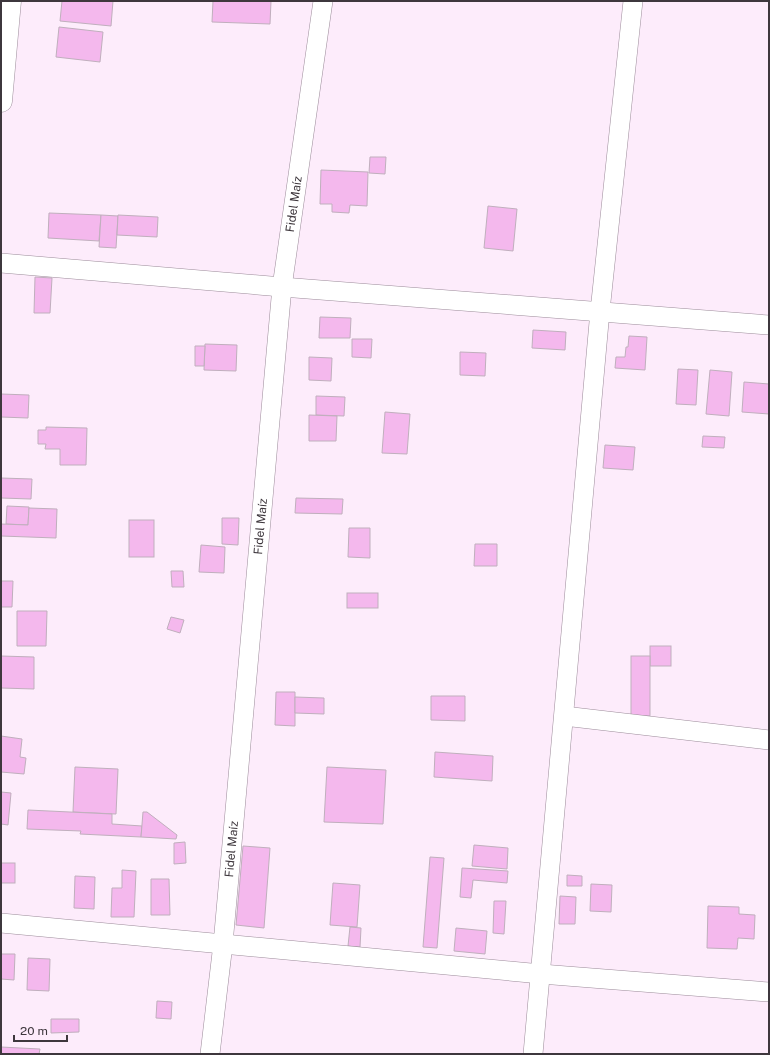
<svg xmlns="http://www.w3.org/2000/svg" width="770" height="1055" viewBox="0 0 770 1055" font-family="'Public Sans',sans-serif">
<style>
.building{fill:#f4b8ed;stroke:#c0afbd}
.lines{fill:none;stroke-linecap:round;stroke-linejoin:round}
.minor-casing{stroke:#9c8c9a;stroke-width:20}
.secondary-casing{stroke:#9c8c9a;stroke-width:23}
.minor{stroke:#fff;stroke-width:19}
.secondary{stroke:#fff;stroke-width:22}
.labels{text-anchor:middle;dominant-baseline:central;stroke-width:3;stroke-linejoin:round;paint-order:stroke}
.street-label{font-size:12px;fill:#3e373d;stroke:#fdecfb}
</style>
<rect width="100%" height="100%" fill="#fdecfb"/>
<g class="building">
<path d="M62,1h51l-2,25 -51,-5z"/>
<path d="M213,1h58l-1,23 -58,-2z"/>
<path d="M59,27l44,5 -3,30 -44,-5z"/>
<path d="M370,157h16l-1,17 -16,-1z"/>
<path d="M321,170l47,2 -1,34 -17,-1 -1,8 -17,-1v-8h-12z"/>
<path d="M488,206l29,3 -4,42 -29,-3z"/>
<path d="M49,213l52,2 -2,26 -51,-3z"/>
<path d="M101,215l17,1 -2,32 -17,-1z"/>
<path d="M118,215l40,2 -1,20 -40,-2z"/>
<path d="M35,277l17,1 -2,35h-16z"/>
<path d="M320,317l31,1 -1,20h-31z"/>
<path d="M533,330l33,2 -1,18 -33,-2z"/>
<path d="M629,336l18,1 -2,33 -30,-2 1,-11h9l1,-10h2z"/>
<path d="M352,339h20l-1,19 -19,-1z"/>
<path d="M205,344l32,1 -1,26 -32,-1z"/>
<path d="M195,346h10l-1,20h-9z"/>
<path d="M460,352l26,1 -1,23 -25,-1z"/>
<path d="M309,357l23,1 -1,23 -22,-1z"/>
<path d="M678,369l20,1 -2,35 -20,-1z"/>
<path d="M710,370l22,2 -3,44 -23,-2z"/>
<path d="M744,382l25,2v30l-27,-2z"/>
<path d="M1,394l28,1 -1,23 -27,-1z"/>
<path d="M316,396l29,1 -1,19 -28,-1z"/>
<path d="M385,412l25,2 -3,40 -25,-1z"/>
<path d="M309,415l28,1 -1,25h-27z"/>
<path d="M46,427l41,1 -1,37h-26v-16h-15l1,-5h-8v-14h8z"/>
<path d="M703,436l22,1 -1,11 -22,-1z"/>
<path d="M605,445l30,2 -2,23 -30,-2z"/>
<path d="M1,478l31,1 -1,20 -30,-1z"/>
<path d="M296,498l47,1 -1,15 -47,-1z"/>
<path d="M7,506l22,1 -1,18 -22,-1z"/>
<path d="M29,508l28,1 -1,29 -55,-2v-12l27,1z"/>
<path d="M222,518h17l-1,27 -16,-1z"/>
<rect x="129" y="520" width="25" height="37"/>
<path d="M349,528h21v30l-22,-1z"/>
<path d="M475,544h22v22h-23z"/>
<path d="M201,545l24,2 -1,26 -25,-1z"/>
<path d="M171,571h12l1,16h-12z"/>
<path d="M1,581h12l-1,26h-11z"/>
<rect x="347" y="593" width="31" height="15"/>
<path d="M17,611h30l-1,35h-29z"/>
<path d="M171,617l13,3 -4,13 -13,-4z"/>
<rect x="650" y="646" width="21" height="20"/>
<path d="M1,656l33,1v32l-33,-1z"/>
<rect x="631" y="656" width="19" height="60"/>
<path d="M276,692h19v34l-20,-1z"/>
<path d="M431,696h34v25l-34,-1z"/>
<path d="M295,697l29,1v16l-29,-1z"/>
<path d="M1,736l21,3 -2,18 6,1 -2,16 -23,-2z"/>
<path d="M435,752l58,4 -1,25 -58,-4z"/>
<path d="M75,767l43,2 -2,45 -43,-2z"/>
<path d="M327,767l59,3 -3,54 -59,-2z"/>
<path d="M1,792l10,1 -3,32 -7,-1z"/>
<path d="M28,810l84,4v10l30,2 -1,11 -61,-3 1,-3 -54,-2z"/>
<path d="M143,812h4l30,23 -1,4 -35,-2z"/>
<path d="M185,842l1,21 -12,1v-21z"/>
<path d="M474,845l34,3 -1,21 -35,-3z"/>
<path d="M243,846l27,2 -6,80 -28,-3z"/>
<path d="M430,857l14,1 -7,90 -14,-1z"/>
<rect x="1" y="863" width="14" height="20"/>
<path d="M462,868l46,3 -1,12 -34,-3 -2,18 -11,-1z"/>
<path d="M122,870l14,1 -2,46h-23l1,-29h10z"/>
<path d="M567,875l15,1v10h-15z"/>
<path d="M75,876l20,1 -1,32 -20,-1z"/>
<path d="M151,879h18l1,36h-19z"/>
<path d="M333,883l27,2 -3,42 -27,-2z"/>
<path d="M591,884l21,1 -1,27 -21,-1z"/>
<path d="M560,896l16,1 -1,27h-16z"/>
<path d="M494,901h12l-2,33 -11,-1z"/>
<path d="M708,906l31,1v7l16,1 -1,24 -16,-1 -1,11 -30,-1z"/>
<path d="M350,927l11,1 -1,19 -12,-1z"/>
<path d="M456,928l31,3 -2,23 -31,-3z"/>
<path d="M1,954h14l-1,26 -13,-1z"/>
<path d="M28,958l22,1 -1,32 -22,-1z"/>
<path d="M157,1001l15,1 -1,17 -15,-1z"/>
<path d="M51,1019h28v13l-28,1z"/>
<path d="M1,1047l39,2 -1,5h-38z"/>
</g>
<g class="lines">
<g class="minor-casing">
<g id="minor">
<path d="M1,263l281,24 487,38"/>
<path d="M564,716l205,24"/>
<path d="M1,923l540,51 228,18"/>
<path id="s1" d="M210,1054l13,-110 59,-657 41,-286"/>
<path d="M533,1054l67,-743 33,-310"/>
</g>
</g>
<g class="secondary-casing">
<path id="secondary" d="M1,101l9,-100"/>
</g>
<use href="#minor" class="minor"/>
<use href="#secondary" class="secondary"/>
</g>
<g class="labels">
<g class="street-label">
<text stroke="none"><textPath href="#s1" startOffset="854">Fidel Maíz</textPath></text>
<text stroke="none"><textPath href="#s1" startOffset="530">Fidel Maíz</textPath></text>
<text stroke="none"><textPath href="#s1" startOffset="206">Fidel Maíz</textPath></text>
</g>
</g>
<rect width="770" height="1055" fill="none" stroke="#3e373d" stroke-width="4"/>
<path d="M14 1035v6h53v-6" fill="none" stroke="#3e373d" stroke-width="2"/>
<text x="20" y="1035" font-size="12" fill="#3e373d" stroke="#fdecfb" stroke-width="3" paint-order="stroke">20 m</text>
</svg>
